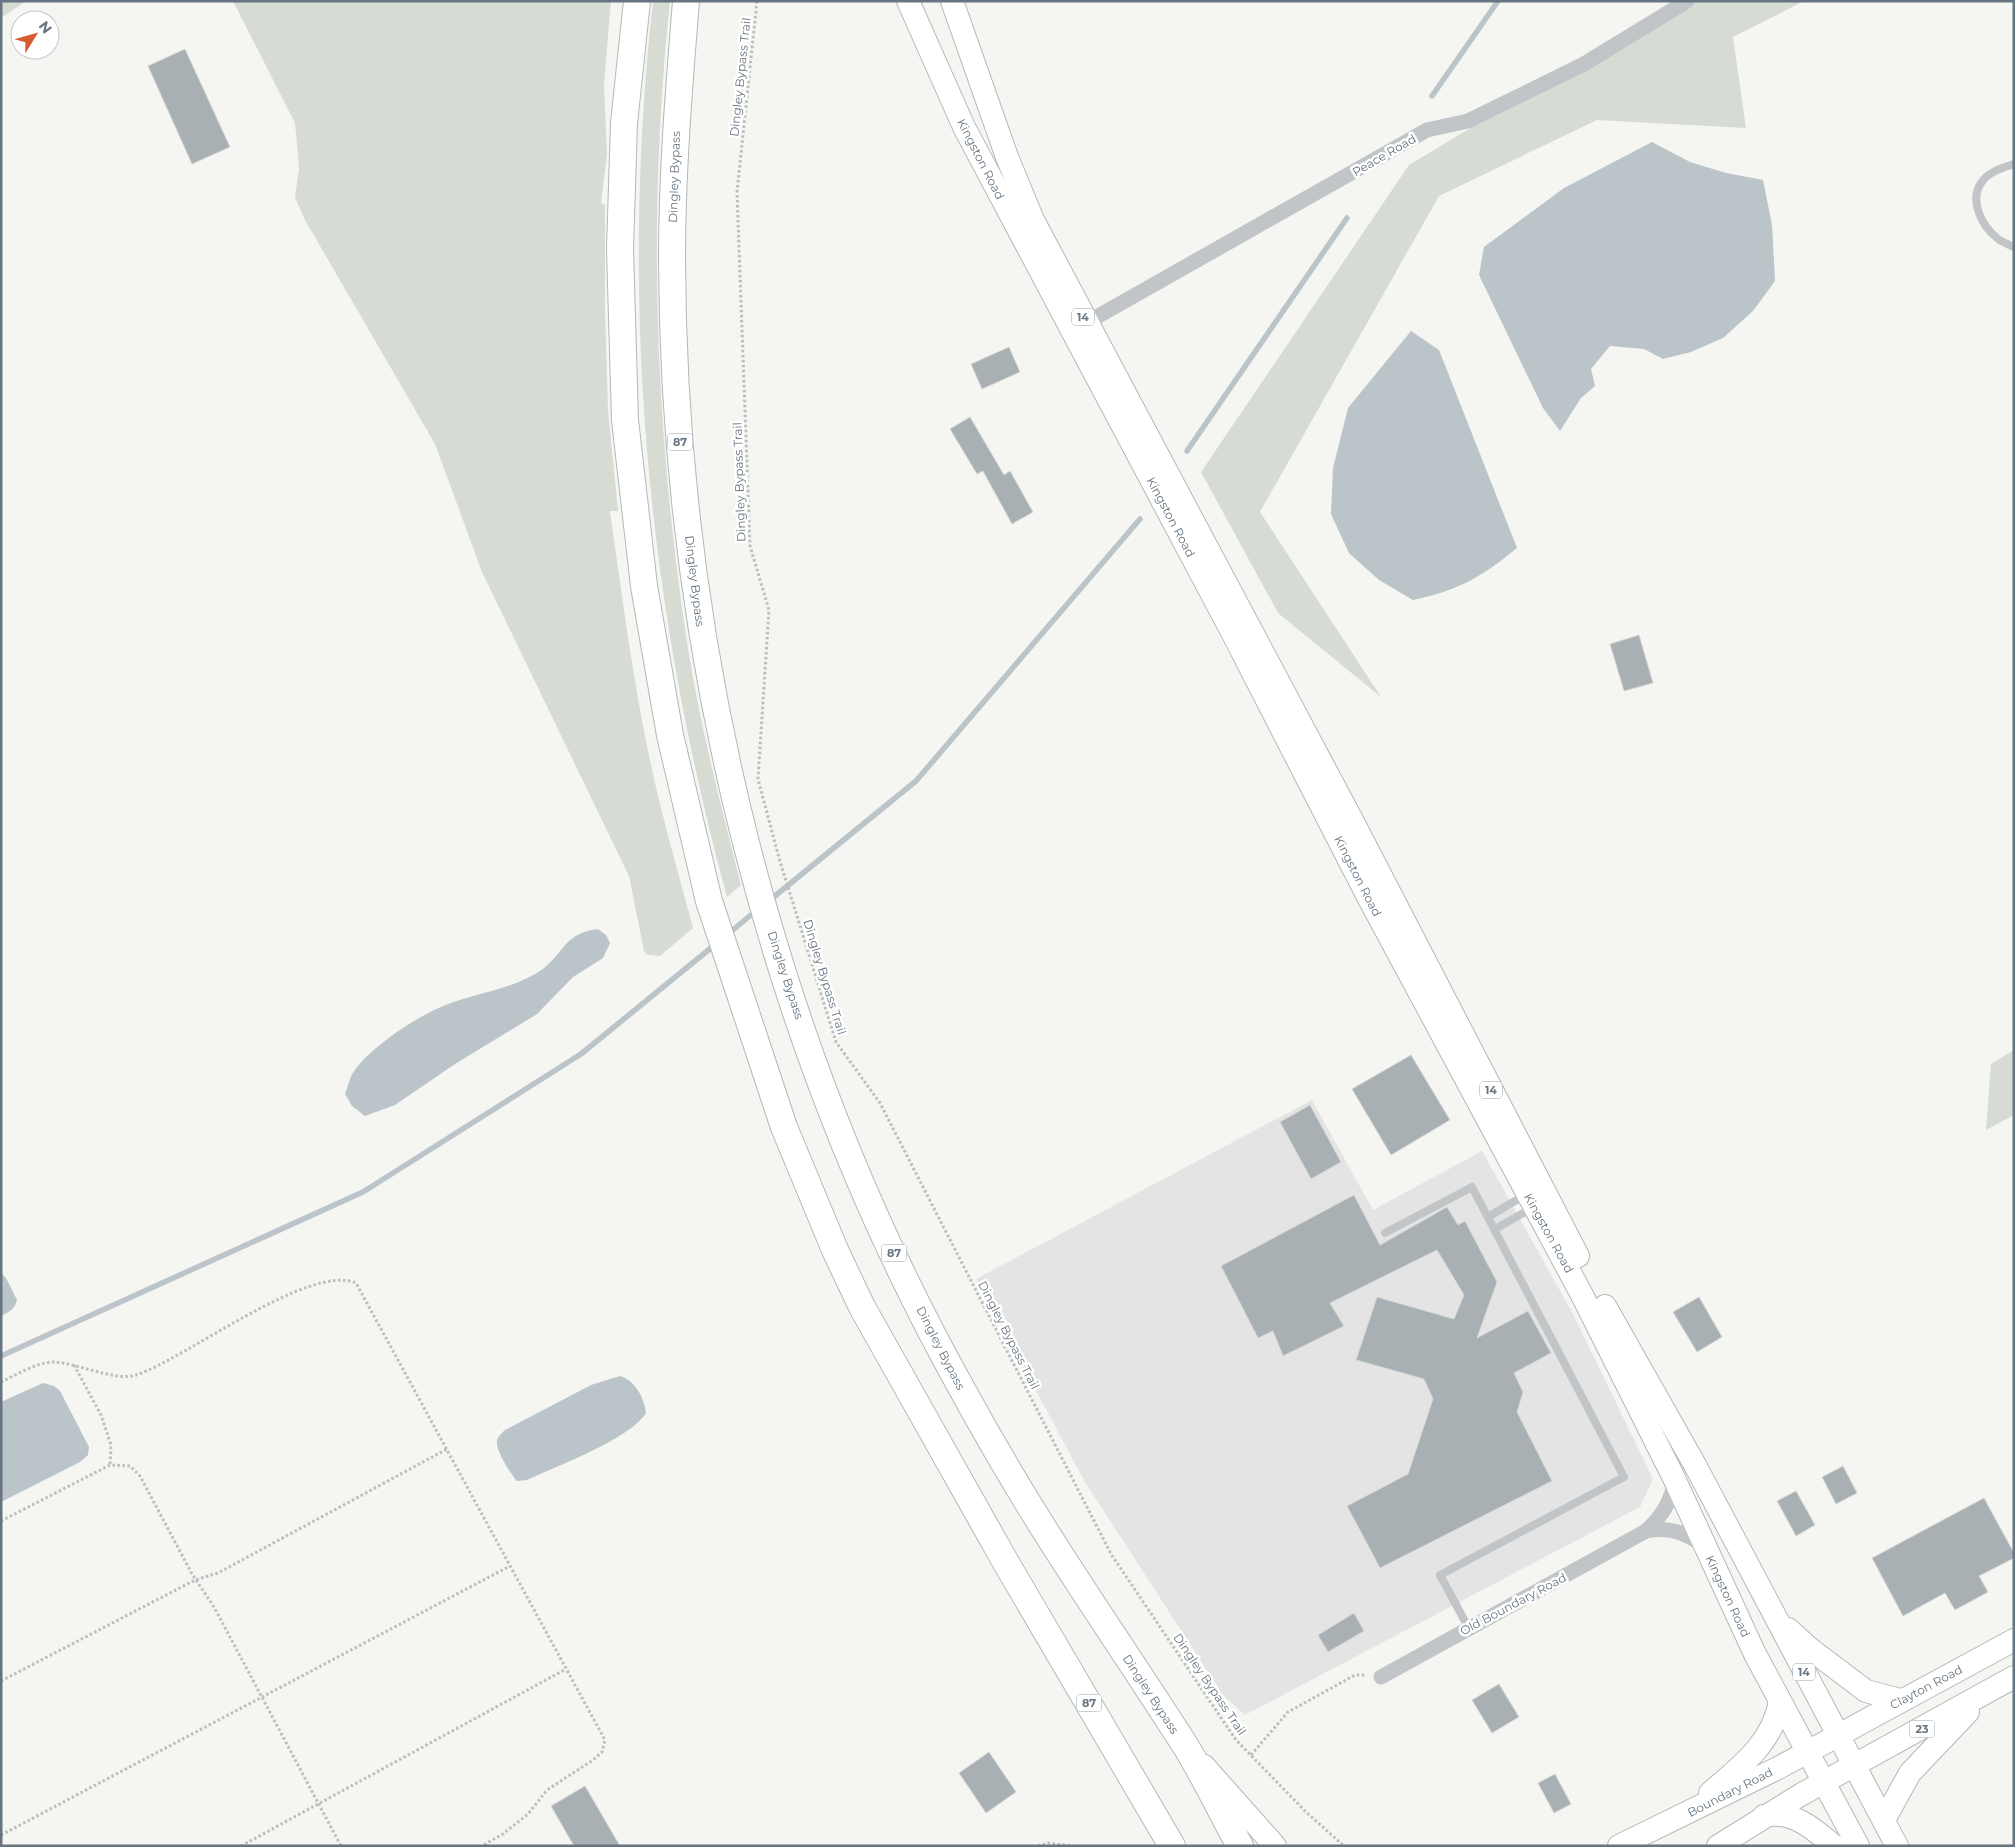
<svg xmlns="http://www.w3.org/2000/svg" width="2015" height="1847" viewBox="0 0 2015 1847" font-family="Montserrat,sans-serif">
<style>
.built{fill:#e3e4e3}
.green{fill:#d6dcd3}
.water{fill:#bbc4c9}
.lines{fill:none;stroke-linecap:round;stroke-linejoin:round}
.stream{stroke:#bbc4c9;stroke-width:5.5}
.building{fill:#a8b0b4;stroke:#d6d7d5}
.primary-casing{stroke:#b4b8bb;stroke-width:24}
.highway-casing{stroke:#b4b7ba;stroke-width:28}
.path{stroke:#bbbdbf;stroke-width:3;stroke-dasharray:2.5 2.5;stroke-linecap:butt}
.lane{stroke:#c1c5c8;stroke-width:8}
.street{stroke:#c1c5c8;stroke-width:15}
.primary{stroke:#fff;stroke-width:22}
.highway{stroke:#fff;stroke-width:26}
.labels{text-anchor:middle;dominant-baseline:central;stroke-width:5;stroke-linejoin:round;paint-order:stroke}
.shield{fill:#fff;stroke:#949ea7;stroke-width:1}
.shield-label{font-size:11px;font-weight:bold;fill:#667581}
.street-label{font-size:12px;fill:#667581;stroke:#fff}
</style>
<rect width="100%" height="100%" fill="#f5f5f2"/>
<path class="built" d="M1312,1100l61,110 109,-59 91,163 80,165 -13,28 -395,208 -22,-20 -138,-213 -109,-203z"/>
<g class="green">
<path d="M1,1h25l-25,17z"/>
<path d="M233,1h378l-7,83 3,70 -6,49 4,2v105l3,100 10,101h-8c14,98 26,196 50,293 10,41 22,83 33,124l-33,28 -12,-1 -4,-4 -15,-75 -147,-304 -47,-128 -130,-224 -10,-22 4,-30 -4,-45z"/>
<path d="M653,1h17c-23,216 -15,433 18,648 13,80 33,158 53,236l-14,12c-80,-293 -108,-593 -74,-896z"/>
<path d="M1681,1h123l-71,36 13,91 -149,-8 -158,76 -179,316 121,185 -103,-84 -77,-141 208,-307z"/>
<path d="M2014,1050v65l-28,15 5,-66z"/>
</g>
<g class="water">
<path d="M1652,142l38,20 36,11 37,7 9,45 3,56 -22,30 -30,27 -32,14 -28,7 -19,-10 -34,-3 -19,23 4,17 -14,12 -21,33 -17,-23 -64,-133 5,-28 80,-59z"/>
<path d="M1411,331l28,19 78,198c-36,29 -57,42 -104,52l-34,-20 -30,-27 -18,-39 2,-46 15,-60z"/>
<path d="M598,929l8,6 4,8 -7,15 -30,19 -36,37 -82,50 -60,41 -30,11 -13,-10 -7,-12c3,-7 4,-15 8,-21 15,-24 57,-51 81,-63 32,-16 70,-18 101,-36 29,-16 26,-41 63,-45z"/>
<path d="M1,1273l5,5 11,22c-2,9 -8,12 -16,16z"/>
<path d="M620,1376c16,5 24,22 26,37 -16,26 -89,53 -119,67l-10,1c-6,-7 -19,-27 -20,-37 -1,-6 4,-10 8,-14l86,-45z"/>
<path d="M43,1383l11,3 6,5 29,56 -1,8 -8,7 -79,40v-100z"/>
</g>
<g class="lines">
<g class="stream">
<path d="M1432,96l66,-95"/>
<path d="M1187,451l160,-233"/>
<path d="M770,900l146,-119 224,-262"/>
<path d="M728,934l29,-24"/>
<path d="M1,1356l362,-164 218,-138 136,-111"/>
</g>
</g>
<g class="building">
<path d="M185,49l45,98 -38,17 -44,-98z"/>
<path d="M1009,347l11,25 -38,17 -11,-25z"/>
<path d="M970,417l34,58 6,-4 23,41 -21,12 -29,-53 -6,3 -27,-45z"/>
<path d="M1639,635l14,48 -29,8 -14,-47z"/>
<path d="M1411,1055l39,65 -59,35 -39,-66z"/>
<path d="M1310,1105l31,57 -30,17 -31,-57z"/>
<path d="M1354,1195l26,50 67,-38 11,18 7,-4 32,61 -20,56 51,-27 23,42 -37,20 9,19 -6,20 35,69 -172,87 -33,-62 61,-32 25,-75 -9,-20 -68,-19 21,-63 77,22 10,-24 -27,-45 -107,53 14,23 -61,30 -10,-25 -15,7 -37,-72z"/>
<path d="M1699,1297l23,40 -25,15 -24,-40z"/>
<path d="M1843,1466l14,27 -21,11 -14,-27z"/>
<path d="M1796,1491l19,34 -19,11 -19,-35z"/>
<path d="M1984,1498l30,55v5l-35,18 9,16 -33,18 -10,-17 -42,23 -31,-58z"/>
<path d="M1354,1613l10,18 -36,21 -10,-17z"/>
<path d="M1499,1684l20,33 -27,16 -20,-33z"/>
<path d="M989,1752l27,40 -30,21 -27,-40z"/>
<path d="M1555,1774l16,30 -17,9 -16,-30z"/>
<path d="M585,1786l35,60h-46l-23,-40z"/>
</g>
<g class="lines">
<g class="primary-casing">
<g id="primary">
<path d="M908,1l56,126 269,507 134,261 215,400 91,181 82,178 103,192"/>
<path d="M952,1l55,156 26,63 319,600 226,436"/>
<path d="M1605,1306l90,159 202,381"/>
<path d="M1788,1629l21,19 57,43 34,9"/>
<path d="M1204,1766l71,80"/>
<path d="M1710,1793c30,-26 63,-50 70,-92"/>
<path d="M1764,1816c28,-7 51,14 70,30"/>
<path d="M1884,1820l26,-47 58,-61"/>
<path d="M1619,1846l159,-78 236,-128"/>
<path d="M1718,1846l84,-52 212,-117"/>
</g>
</g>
<g class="highway-casing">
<g id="highway">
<path d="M637,1l-13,122 -4,126 5,171 19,166 26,149 39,166 75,226 51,123 27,57 143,254 167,285"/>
<path d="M686,1c-7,86 -14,171 -14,257 1,391 99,789 290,1131 30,55 62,109 96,162 41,64 84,127 125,191 21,33 38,70 57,104"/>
</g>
</g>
<g class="path">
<path d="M757,1l-20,191 13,354 19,64 -11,169 21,79 57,184 44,61 231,451 125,186 70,72 38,34"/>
<path d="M74,1365l27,50 10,30 -1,20"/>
<path d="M1,1382c15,-7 36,-20 53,-20 23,1 63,20 82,13 51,-17 173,-112 220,-92l249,457 -3,12 -9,8 -46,30 -19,24 -25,20 -21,12"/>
<path d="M1,1521l109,-56 20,1 10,10 52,98 22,33 127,239"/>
<path d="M1,1681l194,-101 23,-7 229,-124"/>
<path d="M1251,1755l37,-43 67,-37h11"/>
<path d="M1,1835l509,-269"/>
<path d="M241,1846l325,-177"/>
<path d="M1038,1846l10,-3 24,3"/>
</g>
<g class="lane">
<path d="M2014,164c-12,4 -26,8 -33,19 -12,18 1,43 16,55 4,4 11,6 17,9"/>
<path d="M1488,1217l37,-22"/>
<path d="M1495,1229l39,-22"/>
<path d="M1385,1233l87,-46 152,290 -184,98 28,52"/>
</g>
<g class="street">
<path d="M1086,323l341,-193 41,-9 116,-57 103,-63"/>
<path d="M1646,1531c24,-5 39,2 59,15"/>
<path d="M1381,1677l265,-146c16,-14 25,-29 29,-50"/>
</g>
<use href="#primary" class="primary"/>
<use href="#highway" class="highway"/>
</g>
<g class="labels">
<g class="shield">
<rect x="1072" y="308.5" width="22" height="17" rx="4"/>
<rect x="667.5" y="433.5" width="25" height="17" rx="4"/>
<rect x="1480" y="1081.5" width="22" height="17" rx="4"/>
<rect x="881.5" y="1244.5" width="25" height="17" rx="4"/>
<rect x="1793" y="1663.5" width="22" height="17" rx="4"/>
<rect x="1076.5" y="1694.5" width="25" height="17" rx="4"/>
<rect x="1909.5" y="1720.5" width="25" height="17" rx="4"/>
</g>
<g class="shield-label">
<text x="1083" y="317">14</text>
<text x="680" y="442">87</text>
<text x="1491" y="1090">14</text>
<text x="894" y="1253">87</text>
<text x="1804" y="1672">14</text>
<text x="1089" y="1703">87</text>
<text x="1922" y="1729">23</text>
</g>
<g class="street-label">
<text transform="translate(740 77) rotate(-84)">Dingley Bypass Trail</text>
<text transform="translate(1384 155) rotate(-30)">Peace Road</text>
<text transform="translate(981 159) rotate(63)">Kingston Road</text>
<text transform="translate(674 177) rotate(-88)">Dingley Bypass</text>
<text transform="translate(739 482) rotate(-92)">Dingley Bypass Trail</text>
<text transform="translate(1171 517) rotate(62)">Kingston Road</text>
<text transform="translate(695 581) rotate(83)">Dingley Bypass</text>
<text transform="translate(1358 876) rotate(63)">Kingston Road</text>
<text transform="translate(786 975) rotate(72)">Dingley Bypass</text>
<text transform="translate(825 977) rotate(73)">Dingley Bypass Trail</text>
<text transform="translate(1549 1233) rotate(61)">Kingston Road</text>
<text transform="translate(1009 1335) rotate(63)">Dingley Bypass Trail</text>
<text transform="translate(941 1348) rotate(63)">Dingley Bypass</text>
<text transform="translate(1728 1596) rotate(65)">Kingston Road</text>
<text transform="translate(1513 1604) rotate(-28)">Old Boundary Road</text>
<text transform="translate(1210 1684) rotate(56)">Dingley Bypass Trail</text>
<text transform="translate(1926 1687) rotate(-28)">Clayton Road</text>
<text transform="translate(1151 1694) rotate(57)">Dingley Bypass</text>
<text transform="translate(1730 1792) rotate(-27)">Boundary Road</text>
</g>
</g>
<rect width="2015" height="1847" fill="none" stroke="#667581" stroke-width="5"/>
<g transform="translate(35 35) rotate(53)"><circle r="24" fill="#ffffff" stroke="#c2c8cd"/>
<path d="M0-4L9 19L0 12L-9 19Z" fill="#d75a30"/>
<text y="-8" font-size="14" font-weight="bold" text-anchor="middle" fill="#667581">N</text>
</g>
</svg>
